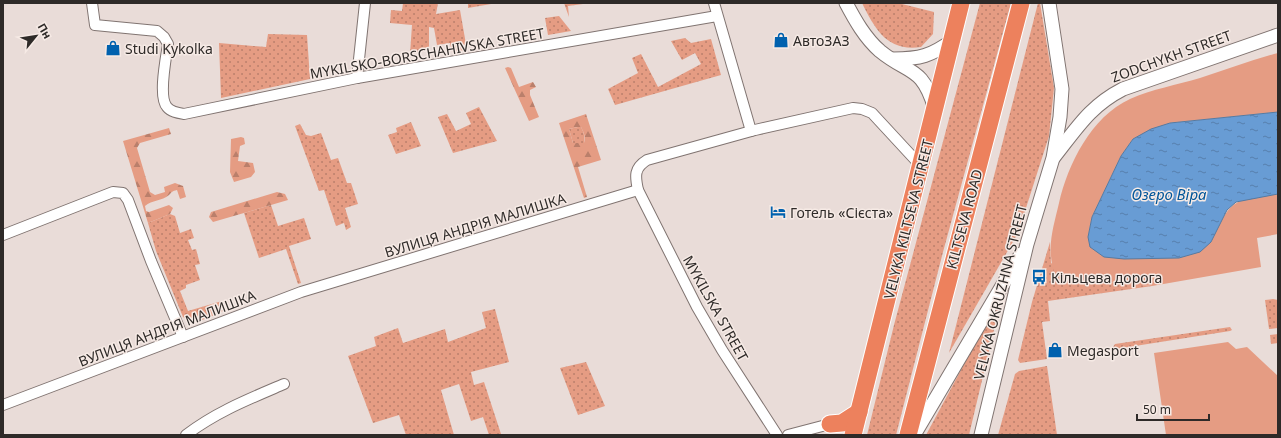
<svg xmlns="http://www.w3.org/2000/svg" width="1281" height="438" viewBox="0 0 1281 438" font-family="'Noto Sans',sans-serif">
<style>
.grass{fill:url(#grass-dots)}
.forest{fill:url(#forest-firs);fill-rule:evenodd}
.park{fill:#e59c83}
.water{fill:url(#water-ripples);stroke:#577aa0}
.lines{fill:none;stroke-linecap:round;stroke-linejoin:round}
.street-casing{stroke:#807471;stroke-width:12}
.secondary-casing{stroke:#807471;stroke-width:15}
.highway-casing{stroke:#fff;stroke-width:19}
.street{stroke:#fff;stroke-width:10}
.secondary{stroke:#fff;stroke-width:13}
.highway{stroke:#ed815d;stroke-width:17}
.labels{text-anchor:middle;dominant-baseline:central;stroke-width:3;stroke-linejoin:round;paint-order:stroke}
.poi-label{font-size:14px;fill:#2e2a28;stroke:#f6eae5;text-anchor:start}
.street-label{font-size:14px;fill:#2e2a28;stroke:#f6eae5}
.water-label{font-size:15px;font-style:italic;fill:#059;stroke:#f6eae5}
</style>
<defs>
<pattern id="grass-dots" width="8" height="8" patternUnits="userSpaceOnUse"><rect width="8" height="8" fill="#e59c83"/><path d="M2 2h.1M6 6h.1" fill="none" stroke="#ba7f6b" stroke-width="1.8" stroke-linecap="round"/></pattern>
<pattern id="forest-firs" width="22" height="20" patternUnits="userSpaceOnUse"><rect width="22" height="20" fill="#e59c83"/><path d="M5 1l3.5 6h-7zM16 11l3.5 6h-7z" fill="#ba7f6b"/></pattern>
<pattern id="water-ripples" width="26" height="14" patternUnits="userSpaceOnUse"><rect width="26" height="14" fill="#689cd4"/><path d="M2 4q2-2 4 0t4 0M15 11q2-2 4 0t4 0" fill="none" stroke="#567fac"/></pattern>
</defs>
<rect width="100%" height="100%" fill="#e9dcd8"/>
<g class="grass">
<path d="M403,3h35l-2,11 24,-4 7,40 -15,2 -2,-9 -13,2 -3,-17 -5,-1v23l-19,4 2,-29 -22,-2 1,-13 11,1z"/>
<path d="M468,3h29l-29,5z"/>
<path d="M564,3h18l1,1 -15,2 1,11z"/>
<path d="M862,3h36l36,9 -1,22 -12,13c-34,5 -46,-18 -59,-44z"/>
<path d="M980,3h31l-68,249 -47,183h-29l27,-110z"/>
<path d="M1038,3h2l14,85 -5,48 -31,97 -69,120z"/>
<path d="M559,16l12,15 -23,4 -3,-17z"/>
<path d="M268,34l39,1 3,44 -89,19 -2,-55 47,4z"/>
<path d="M685,38l6,5 20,-4 10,36 -106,30 -7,-16 30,-16 -6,-15 9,-4 17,33 43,-23 -6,-11 -13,7 -11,-19z"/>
<path d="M479,107l18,34 -44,12 -15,-36 9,-3 9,17 15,-7 -5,-11z"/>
<path d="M411,122l10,24 -25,8 -8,-19 9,-3 -1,-4z"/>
<path d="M300,124l6,11 5,1 10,-3 10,27 7,-2 9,25h4l7,21 -13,4 6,19 -5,3 -2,-7 -8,3 -12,-36 -5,1 -24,-65z"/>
<path d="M578,127h3c3,6 4,9 3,16h-11l-4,-14z"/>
<path d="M271,205l7,21 26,-8 7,21 -22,7 12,37 -3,1 -12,-35 -27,9 -15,-45z"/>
<path d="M170,214l5,2 5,17 11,-4 3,9 -6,2 4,10 4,-1 4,15 -5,1 5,15 -14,5v3l-6,3 8,20 34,-10 1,10c-12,5 -28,16 -40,6l-27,-66 -8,-28z"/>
<path d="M1050,242l1,21 28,17 73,6 -104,15 2,20 -8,1 5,37 -27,4 -2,-3 14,-58z"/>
<path d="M1003,292l-34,143h-43z"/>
<path d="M1273,299l5,1v28l-9,1 -4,-29z"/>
<path d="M495,309l14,53 -38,10 3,13 10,-3 17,52 -12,1 -6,-18 -12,4 -12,-37 -18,6 13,45h-48l-7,-20 -26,8 -25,-67 28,-10 -2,-9 24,-9 5,15 42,-14 3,13 38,-14 -4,-16z"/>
<path d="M1230,327l2,3 -2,1 -114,18 -3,-2 2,-3z"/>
<path d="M1278,334v9l-7,1 -1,-9z"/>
<path d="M586,362l19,44 -27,9 -18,-47z"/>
<path d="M1047,366l10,69h-59l17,-61 4,-3z"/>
</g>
<g class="forest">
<path d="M508,67l3,1 8,19 14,-5 3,5 -6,3v5l9,22 -10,4 -24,-53z"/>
<path d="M586,114l15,46 -23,7 9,30 -3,1 -25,-75zM578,127h3c3,6 5,10 3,16h-11l-4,-14z"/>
<path d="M169,128l2,6 -31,9 -3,5 13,44 5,3 10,-3 -1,-5 11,-4 8,3 3,11 -6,2 -3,-9c-5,1 -5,2 -8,5 -7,6 -17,5 -24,11l1,5 3,1 20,-7 4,3 -3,6 -22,9 -25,-82z"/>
<path d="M241,137l3,1 1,6 -5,2 -2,15 15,2 2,9 -4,5 -17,5 -4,-10 1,-33z"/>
<path d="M277,192l8,2 3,6 -75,22 -4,-5 2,-5z"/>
</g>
<g class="park">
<path d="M1278,53v59l-108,11 -37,16 -12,17 -29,61 -4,20 123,5c21,-43 19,-41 67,-48v40l-21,4 4,29 -109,19 -73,-6 -24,-5c-9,-27 -2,-46 4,-72 9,-39 32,-86 71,-104 22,-10 47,-14 70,-21 26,-8 51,-18 78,-25z"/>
<path d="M1228,342l8,7 11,-2 31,29v59h-112l-12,-82z"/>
</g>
<path class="water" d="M1278,112v82l-42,8 -9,8 -16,32 -11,10 -21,6 -55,1 -20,-2 -14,-10 -2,-10 4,-20 29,-61 12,-17 18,-10 19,-6z"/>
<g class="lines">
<g class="street-casing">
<g id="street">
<path d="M92,3l3,22 62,6 7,6 4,7c-2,14 -10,53 -1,63 4,5 11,6 17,7l173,-36 360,-62"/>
<path d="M714,3l37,128"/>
<path d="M357,78l8,-75"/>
<path d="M3,235l110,-43 10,1 5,7 23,61 32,76"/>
<path d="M3,405l298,-113 337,-102"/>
<path d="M186,435c30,-23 63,-36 98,-51"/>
<path d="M777,435l-55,-85 -25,-43 -59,-117c-3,-14 -4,-22 9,-30l108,-30 98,-22 9,1 10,4 49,53"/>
<path d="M788,435l42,-11"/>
</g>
</g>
<g class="secondary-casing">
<g id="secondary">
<path d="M846,3c9,17 19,35 34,48 29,24 42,14 55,58"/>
<path d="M893,59c27,0 38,-3 60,-19"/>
<path d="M1054,157c23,-29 36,-51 69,-68l155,-54"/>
<path d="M914,435l107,-181"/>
<path d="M981,435l46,-191 26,-86 7,-41 2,-28 -13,-86"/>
</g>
</g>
<g class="highway-casing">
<g id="highway">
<path d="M830,424l12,-1 17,-11"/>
<path d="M853,435l108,-432"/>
<path d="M908,435l113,-432"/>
</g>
</g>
<use href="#street" class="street"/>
<use href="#secondary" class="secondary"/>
<use href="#highway" class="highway"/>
</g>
<defs>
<g id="shop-bare" transform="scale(1.2)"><path d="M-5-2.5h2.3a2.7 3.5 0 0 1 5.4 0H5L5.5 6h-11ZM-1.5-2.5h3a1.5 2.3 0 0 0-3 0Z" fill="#0061ae" stroke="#f6eae5" stroke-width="2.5" paint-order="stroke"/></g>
<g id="hotel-bare" transform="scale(1.2)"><path d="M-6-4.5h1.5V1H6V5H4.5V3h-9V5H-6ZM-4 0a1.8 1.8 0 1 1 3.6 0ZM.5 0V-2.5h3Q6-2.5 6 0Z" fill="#0061ae" stroke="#f6eae5" stroke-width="2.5" paint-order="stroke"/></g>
<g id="bus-bare" transform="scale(1.2)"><path d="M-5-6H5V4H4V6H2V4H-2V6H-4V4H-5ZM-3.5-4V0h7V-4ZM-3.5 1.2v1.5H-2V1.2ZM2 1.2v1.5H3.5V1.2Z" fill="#0061ae" stroke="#f6eae5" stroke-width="2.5" paint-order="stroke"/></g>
</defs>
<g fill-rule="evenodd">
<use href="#shop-bare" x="781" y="40"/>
<use href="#shop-bare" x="113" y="48"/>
<use href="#hotel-bare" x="778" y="212"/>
<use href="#bus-bare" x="1039" y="277"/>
<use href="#shop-bare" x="1055" y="350"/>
</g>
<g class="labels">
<g class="poi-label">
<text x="793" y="40">АвтоЗАЗ</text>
<text x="125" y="48">Studi Kykolka</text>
<text x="790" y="212">Готель «Сієста»</text>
<text x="1051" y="277">Кільцева дорога</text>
<text x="1067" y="350">Megasport</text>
</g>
<g class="street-label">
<text transform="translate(427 53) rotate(-10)">MYKILSKO-BORSCHAHIVSKA STREET</text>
<text transform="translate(1171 56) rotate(-20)">ZODCHYKH STREET</text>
<text transform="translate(908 219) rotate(-76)">VELYKA KILTSEVA STREET</text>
<text transform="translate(964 219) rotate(-75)">KILTSEVA ROAD</text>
<text transform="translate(475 225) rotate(-17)">ВУЛИЦЯ АНДРІЯ МАЛИШКА</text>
<text transform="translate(1000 292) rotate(-76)">VELYKA OKRUZHNA STREET</text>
<text transform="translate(716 308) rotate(61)">MYKILSKA STREET</text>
<text transform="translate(167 328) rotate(-21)">ВУЛИЦЯ АНДРІЯ МАЛИШКА</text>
</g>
<g class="water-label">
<text x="1169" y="194">Озеро Віра</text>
</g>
</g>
<rect width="1281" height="438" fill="none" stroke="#2e2a28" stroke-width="8"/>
<g transform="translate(36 36) rotate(60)" stroke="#f6eae5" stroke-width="3" paint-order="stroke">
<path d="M0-3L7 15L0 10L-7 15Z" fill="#2e2a28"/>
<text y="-6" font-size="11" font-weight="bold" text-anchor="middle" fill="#2e2a28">Пн</text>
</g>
<path d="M1137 414v6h72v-6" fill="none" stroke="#2e2a28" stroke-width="2"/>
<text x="1143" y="414" font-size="12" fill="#2e2a28" stroke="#f6eae5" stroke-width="3" paint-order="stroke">50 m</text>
</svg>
